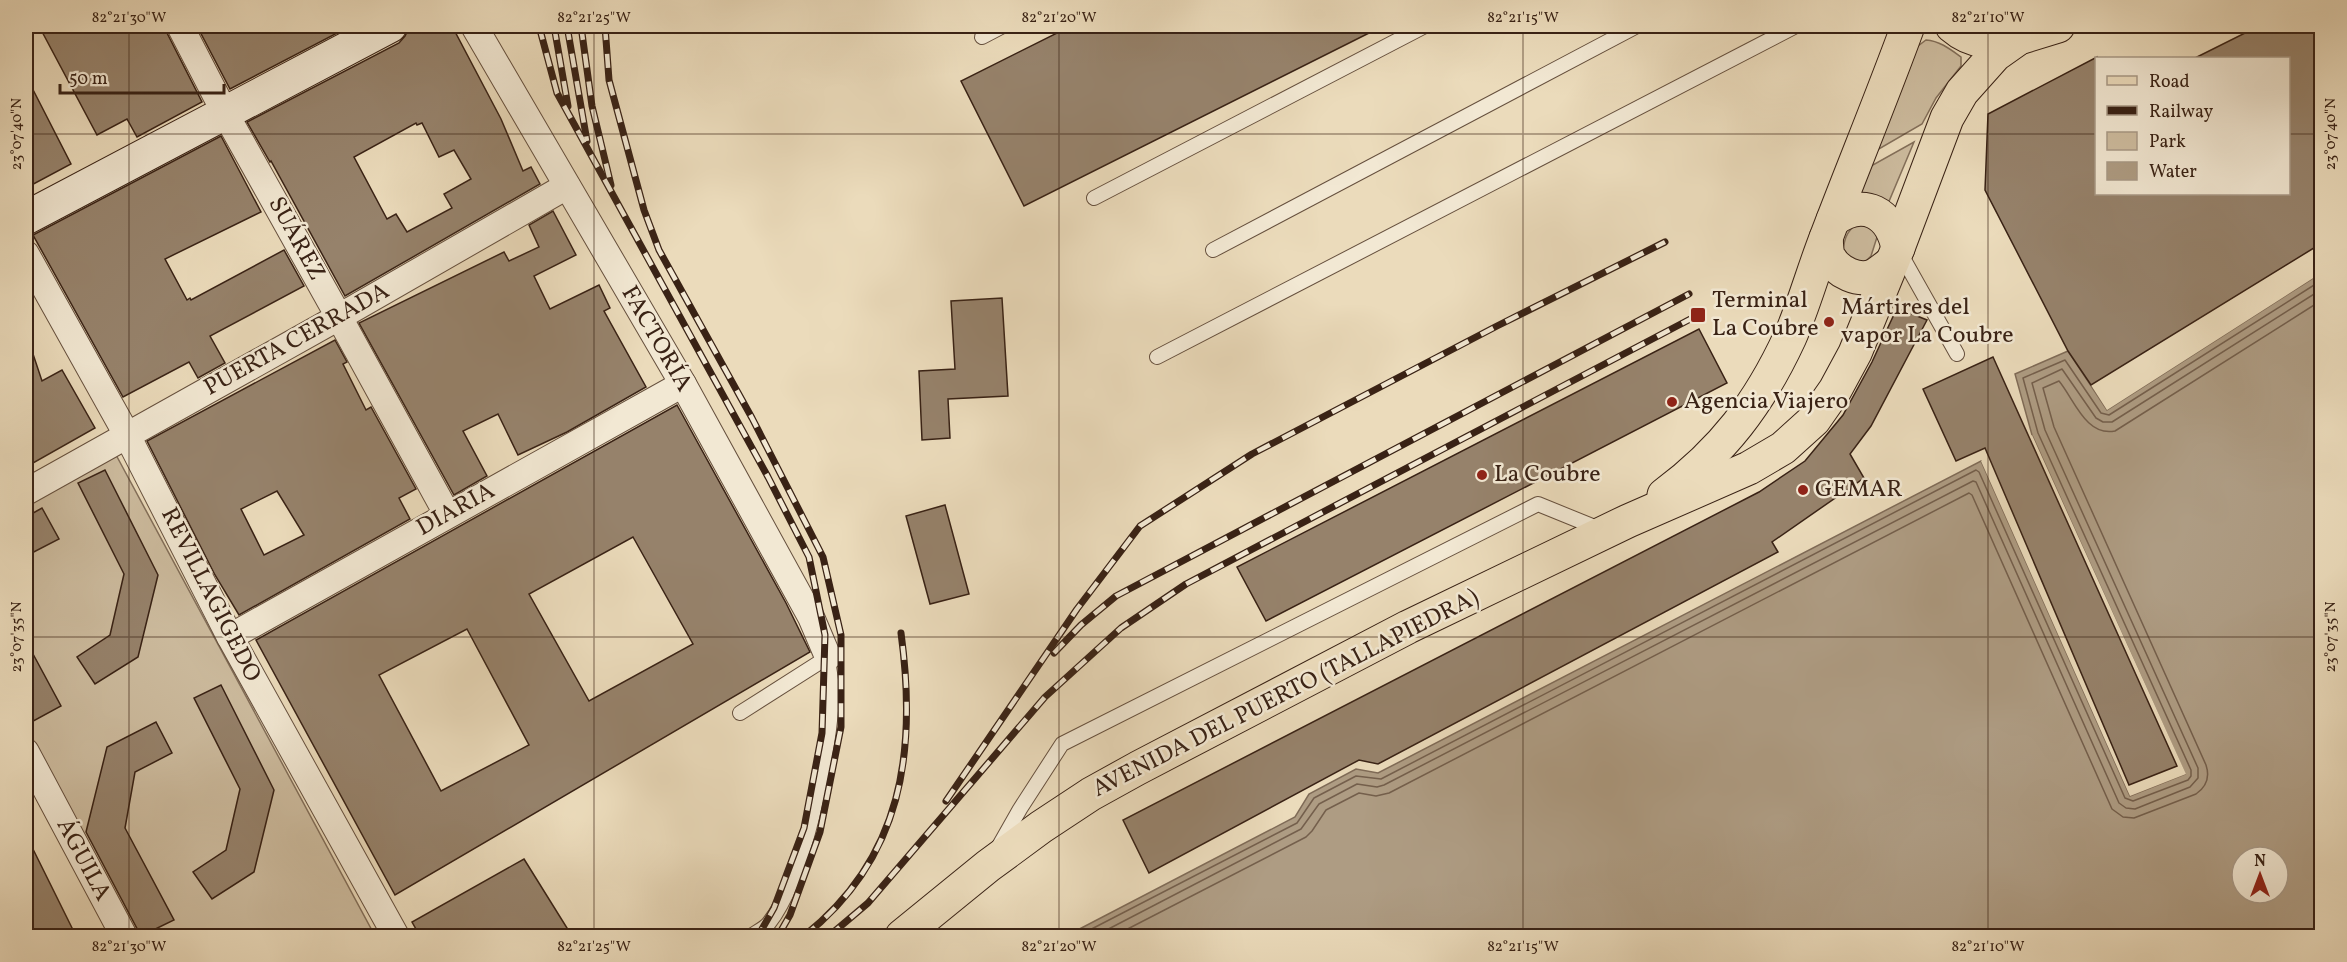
<svg xmlns="http://www.w3.org/2000/svg" width="2347" height="962" viewBox="0 0 2347 962" font-family="Vollkorn,serif">
<style>
.green{fill:#cdbc9f;stroke:#836f5a;stroke-width:1.5}
.water{fill:#ae9c83;stroke:#7f6b57;stroke-width:1.5;fill-rule:evenodd}
.pier{fill:#ebdbbb}
.lines{fill:none;stroke-linecap:round;stroke-linejoin:round}
.shore{stroke:#745f4c;stroke-width:1.5}
.building{fill:#96826b;stroke:#392215;stroke-width:1.5;fill-rule:evenodd}
.lane-casing{stroke:#66503e;stroke-width:16}
.street-casing{stroke:#66503e;stroke-width:28}
.secondary-casing{stroke:#392215;stroke-width:35}
.primary-casing{stroke:#392215;stroke-width:35}
.lane{stroke:#f2e8d3;stroke-width:14}
.street{stroke:#f2e8d3;stroke-width:26}
.secondary{stroke:#f2e8d3;stroke-width:33}
.primary{stroke:#ebdbbb;stroke-width:33}
.rail-casing{stroke:#392215;stroke-width:7}
.rail{stroke:#f2e8d3;stroke-width:4.5;stroke-dasharray:14;stroke-linecap:butt}
.ticks{fill:none;stroke:#392215;stroke-width:1.5;stroke-opacity:0.45}
.poi-dot{fill:#8f2418;stroke:#f2e8d3;stroke-width:2}
.labels{text-anchor:middle;dominant-baseline:central;stroke-width:5;stroke-linejoin:round;paint-order:stroke}
.street-label{font-size:24px;fill:#392215;stroke:#f2e8d3}
.poi-label{font-size:24px;fill:#392215;stroke:#f2e8d3;text-anchor:start}
.neatline{fill:none;stroke:#392215;stroke-width:2}
.ticks-label{font-size:15px;text-anchor:middle;fill:#392215}
</style>
<rect width="100%" height="100%" fill="#ebdbbb"/>
<filter id="stains"><feTurbulence type="fractalNoise" baseFrequency=".00333" numOctaves="4"/><feColorMatrix values="0 0 0 0 .2 0 0 0 0 .09 0 0 0 0 .02 0 0 0 .5 -.17"/></filter>
<radialGradient id="worn" r=".72"><stop offset=".6" stop-color="#630" stop-opacity="0"/><stop offset="1" stop-color="#630" stop-opacity=".3"/></radialGradient>
<g class="green">
<path d="M1926,40c14,1 24,9 35,17v9l-25,32 -14,26 -50,29 41,-98 5,-9z"/>
<path d="M1914,142l-27,64 -18,-12 -9,-2 11,-26z"/>
<path d="M1862,222l16,12 -7,22 -9,9 -19,-13c1,-14 5,-25 19,-30z"/>
<path d="M115,453l260,483h-238l-111,-207v-224z"/>
</g>
<path class="water" d="M2321,273v663h-1255l229,-119 14,-23 47,-25 22,4 603,-312 149,335 55,-22 -153,-339 -17,-61 53,-23 39,59zM2242,857h36v36h-36z"/>
<g class="pier">
<path d="M2322,270l-1,3 -214,137 -16,-25 2,-2 14,23z"/>
<path d="M2032,435l154,339 -56,22 -149,-335 3,-1 148,332 50,-19 -152,-337z"/>
</g>
<g class="lines">
<g class="shore">
<path d="M1078,936l219,-113 17,-25 42,-22 25,3 595,-309 3,2 146,326 8,3 55,-21 3,-4v-6l-153,-337 -15,-55 42,-18 36,53 8,2 213,-135"/>
<path d="M1095,936l206,-107 18,-25 38,-20 20,3 7,-2 589,-304 3,1 143,321 7,5 9,1 55,-22 8,-9v-10l-153,-338 -13,-47 30,-14 34,49 7,4h9l210,-133"/>
<path d="M1114,936l192,-99 6,-6 14,-21 33,-17 17,3 13,-3 580,-300 3,2 140,314 11,8 11,1 62,-24c10,-7 14,-17 10,-29l-152,-338 -11,-39 16,-7c15,18 27,56 56,50l207,-131"/>
</g>
</g>
<g class="building">
<path d="M39,26h126l2,7 35,69 -65,35 -10,-18 -30,16z"/>
<path d="M197,26h144l2,4 -113,59z"/>
<path d="M416,26h36l49,93 22,52 8,-4 9,17 -195,112 -74,-135 -1,1 -23,-40 152,-79 6,-7 3,-6zM416,123l1,2 5,-2 17,34 15,-7 17,29 -27,15 8,14 -45,24 -11,-18 -9,5 -33,-62z"/>
<path d="M1071,26h312l-359,180 -63,-125z"/>
<path d="M2259,26h63v217l-231,142 -23,-34 -83,-161 3,-76 109,-57v137h192v-136h-94z"/>
<path d="M26,76l45,88 -45,24z"/>
<path d="M221,136l40,76 -96,47 22,41 3,-2 1,2 93,-50 20,36 -94,50 15,27 -27,15 -9,-16 -66,35 -90,-162z"/>
<path d="M553,211l23,44 -42,21 16,33 49,-24 11,23 -6,3 42,76 -79,45 -49,23 -20,-41 -35,17 24,45 -33,19 -95,-172 145,-71 5,9 30,-14 -10,-22z"/>
<path d="M1002,298l6,98 -60,3 2,39 -28,2 -3,-69 36,-2 -4,-68z"/>
<path d="M1897,308l30,12 -56,106 -21,28 14,24 -92,64 6,10 -400,212 -19,-4 -210,113 -26,-53 636,-328 46,-31 38,-46 29,-53z"/>
<path d="M1699,329l28,54 -461,238 -29,-54z"/>
<path d="M335,340l12,22 -4,2 23,46 5,-3 45,82 -17,9 11,21 -171,96 -24,-40 -68,-134zM277,491l27,44 -40,20 -23,-46z"/>
<path d="M26,342h3l13,39 20,-11 33,58 -69,39z"/>
<path d="M1993,357l184,409 -48,19 -144,-337 -29,13 -33,-72z"/>
<path d="M677,405l109,198 24,49 -415,243 -139,-255zM633,537l60,107 -104,57 -60,-107zM467,629l62,116 -88,46 -62,-116z"/>
<path d="M105,470l53,105 -20,82 -43,27 -18,-27 33,-22 14,-61 -46,-91z"/>
<path d="M945,505l24,89 -39,10 -24,-88z"/>
<path d="M42,508l17,31 -33,17v-39z"/>
<path d="M26,641l35,65 -35,19z"/>
<path d="M221,685l53,105 -20,82 -42,27 -19,-27 33,-22 14,-61 -46,-91z"/>
<path d="M156,722l16,31 -37,19 -10,56 49,92 -33,16 -55,-104 21,-85z"/>
<path d="M26,835l50,101h-50z"/>
<path d="M524,859l48,77h-152l-8,-14z"/>
</g>
<g class="lines">
<g class="lane-casing">
<g id="lane">
<path d="M982,37l21,-11"/>
<path d="M1094,198l331,-172"/>
<path d="M1213,250l424,-224"/>
<path d="M1899,251l58,103"/>
<path d="M1157,357l639,-331"/>
<path d="M740,713l88,-56c1,14 5,28 4,42 -4,58 -27,178 -63,224 -4,5 -12,9 -18,13"/>
<path d="M999,846l21,-37 42,-65 476,-240 64,26"/>
</g>
</g>
<g class="street-casing">
<g id="street">
<path d="M180,26l45,87 114,204 108,197"/>
<path d="M474,26l209,358 128,233 17,40"/>
<path d="M26,254l101,181 103,202 166,299"/>
<path d="M26,492l313,-175 228,-131"/>
<path d="M230,637l453,-253"/>
<path d="M26,752l98,184"/>
</g>
</g>
<g class="secondary-casing">
<path id="secondary" d="M26,218l364,-192"/>
</g>
<g class="primary-casing">
<g id="primary">
<path d="M1952,26c22,19 40,16 67,12"/>
<path d="M1833,220c31,-23 58,-7 65,28"/>
<path d="M1826,238c1,6 0,13 3,19 8,15 30,26 46,18 5,-3 11,-8 16,-12"/>
<path d="M1664,495c59,-44 95,-91 126,-158 14,-32 23,-66 36,-99 27,-71 56,-141 82,-212"/>
<path d="M902,936l86,-70 53,-39 50,-33 47,-26 270,-141 220,-106 121,-53 34,-20 31,-28 21,-30 20,-37 43,-105 49,-130 15,-26 33,-37 24,-17 39,-12"/>
</g>
</g>
<use href="#lane" class="lane"/>
<use href="#street" class="street"/>
<use href="#secondary" class="secondary"/>
<use href="#primary" class="primary"/>
<g class="rail-casing">
<g id="rail">
<path d="M539,26l18,67 211,384 41,80 16,78 -3,98 -18,95 -30,80 -16,28"/>
<path d="M554,26l14,80"/>
<path d="M567,26l20,115"/>
<path d="M581,26l11,80 19,79"/>
<path d="M605,26l4,54 35,130 15,40 93,168 71,139 18,78v92l-21,105 -30,83 -12,21"/>
<path d="M1054,653l27,-28 35,-29 573,-302"/>
<path d="M946,801l131,-192 63,-83 112,-72 245,-128 168,-84"/>
<path d="M804,936c99,-78 113,-185 97,-303"/>
<path d="M829,936l39,-33 177,-206 76,-69 65,-44 512,-269"/>
</g>
</g>
<use href="#rail" class="rail"/>
</g>
<path class="ticks" d="M129,26v910M594,26v910M1059,26v910M1523,26v910M1988,26v910M26,134h2070M2288,134h34M26,637h2296"/>
<g class="poi-dot">
<rect x="1690" y="307" width="16" height="16" rx="3"/>
<circle cx="1829" cy="322" r="6"/>
<circle cx="1672" cy="402" r="6"/>
<circle cx="1482" cy="475" r="6"/>
<circle cx="1803" cy="490" r="6"/>
</g>
<g class="labels">
<g class="street-label">
<text transform="translate(296 239) rotate(61)">SUÁREZ</text>
<text transform="translate(656 339) rotate(60)">FACTORÍA</text>
<text transform="translate(297 340) rotate(-29)">PUERTA CERRADA</text>
<text transform="translate(456 510) rotate(-29)">DIARIA</text>
<text transform="translate(210 595) rotate(63)">REVILLAGIGEDO</text>
<text transform="translate(1286 694) rotate(-27)">AVENIDA DEL PUERTO (TALLAPIEDRA)</text>
<text transform="translate(83 860) rotate(62)">ÁGUILA</text>
</g>
<g class="poi-label">
<text x="1712" y="301">Terminal<tspan x="1712" dy="28">La Coubre</tspan></text>
<text x="1841" y="308">Mártires del<tspan x="1841" dy="28">vapor La Coubre</tspan></text>
<text x="1684" y="402">Agencia Viajero</text>
<text x="1494" y="475">La Coubre</text>
<text x="1815" y="490">GEMAR</text>
</g>
</g>
<rect width="2347" height="962" fill="none" stroke="#ebdbbb" stroke-width="66"/>
<rect x="2095" y="57" width="195" height="138" fill="#f2e8d3" stroke="#a89987" stroke-width="1.5"/>
<rect x="2107" y="76" width="30" height="9" fill="#ebdbbb" stroke="#a89987" stroke-width="1.5"/>
<text x="2149" y="87" font-size="18" fill="#392215">Road</text>
<rect x="2107" y="106" width="30" height="9" fill="#392215" stroke="#a89987" stroke-width="1.5"/>
<text x="2149" y="117" font-size="18" fill="#392215">Railway</text>
<rect x="2107" y="132" width="30" height="18" fill="#cdbc9f" stroke="#a89987" stroke-width="1.5"/>
<text x="2149" y="147" font-size="18" fill="#392215">Park</text>
<rect x="2107" y="162" width="30" height="18" fill="#ae9c83" stroke="#a89987" stroke-width="1.5"/>
<text x="2149" y="177" font-size="18" fill="#392215">Water</text>
<g transform="translate(2260 875)"><circle r="28" fill="#f2e8d3" stroke="#a89987" stroke-width="1.5"/>
<path d="M0-4.5L10 22L0 15L-10 22Z" fill="#8f2418"/>
<text y="-9" font-size="16" font-weight="bold" text-anchor="middle" fill="#392215">N</text>
</g>
<path d="M60 84v9h164v-9" fill="none" stroke="#392215" stroke-width="3"/>
<text x="69" y="84" font-size="18" fill="#392215" stroke="#f2e8d3" stroke-width="4.5" paint-order="stroke">50 m</text>
<rect x="33" y="33" width="2281" height="896" class="neatline"/>
<g class="ticks-label">
<text x="129" y="22">82°21'30"W</text>
<text x="594" y="22">82°21'25"W</text>
<text x="1059" y="22">82°21'20"W</text>
<text x="1523" y="22">82°21'15"W</text>
<text x="1988" y="22">82°21'10"W</text>
<text transform="translate(16 134) rotate(-90)" y="5">23°07'40"N</text>
<text transform="translate(2330 134) rotate(-90)" y="5">23°07'40"N</text>
<text transform="translate(16 637) rotate(-90)" y="5">23°07'35"N</text>
<text transform="translate(2330 637) rotate(-90)" y="5">23°07'35"N</text>
<text x="129" y="951">82°21'30"W</text>
<text x="594" y="951">82°21'25"W</text>
<text x="1059" y="951">82°21'20"W</text>
<text x="1523" y="951">82°21'15"W</text>
<text x="1988" y="951">82°21'10"W</text>
</g>
<rect width="100%" height="100%" filter="url(#stains)"/>
<rect width="100%" height="100%" fill="url(#worn)"/>
</svg>
